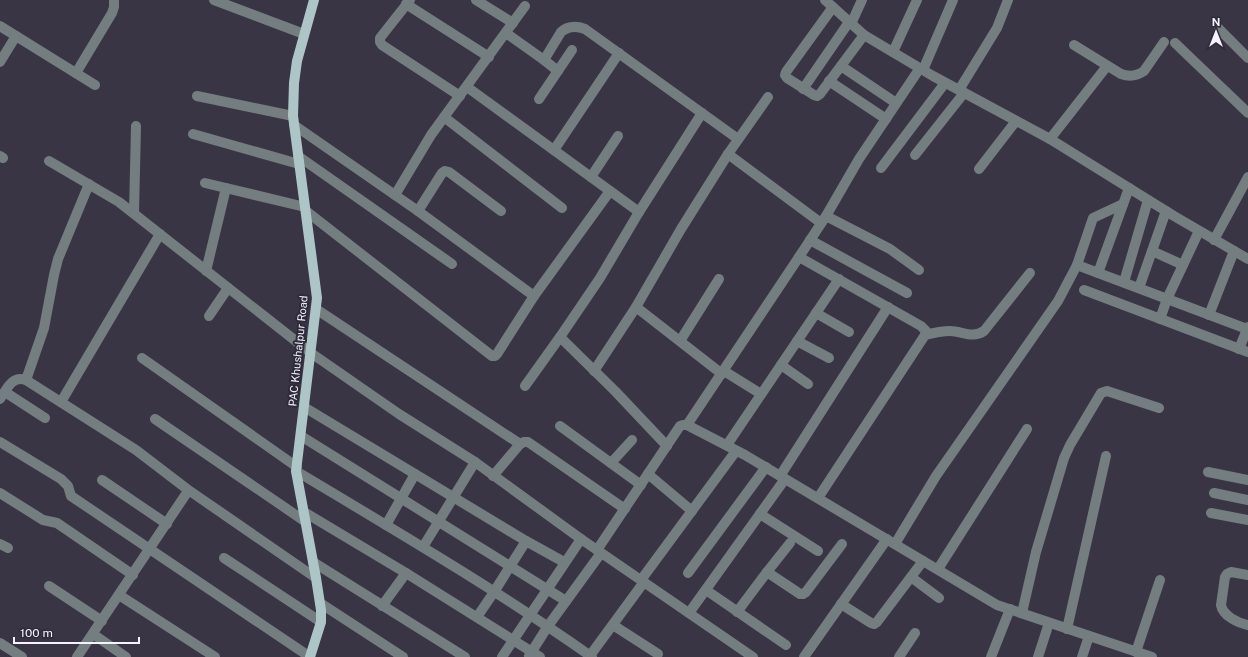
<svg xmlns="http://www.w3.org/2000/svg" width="1248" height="657" viewBox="0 0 1248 657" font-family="'Public Sans',sans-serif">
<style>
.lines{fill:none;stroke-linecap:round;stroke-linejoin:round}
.minor{stroke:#747e80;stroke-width:10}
.major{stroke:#aec5c7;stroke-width:10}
.labels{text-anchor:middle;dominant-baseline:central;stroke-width:4;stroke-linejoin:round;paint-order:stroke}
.street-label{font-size:11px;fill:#f5f2fd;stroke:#2e2b3a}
</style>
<rect width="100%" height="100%" fill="#393545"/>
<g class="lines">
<g class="minor">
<path d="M214,0l90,34"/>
<path d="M410,0l-30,38v4l2,3 78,51"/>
<path d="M476,0l37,23"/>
<path d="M825,0l39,35 69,41 117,63 124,77 74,43"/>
<path d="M406,4l83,53"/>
<path d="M833,7l-47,65 -1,3 2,3 27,17 3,1 3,-2 44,-59"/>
<path d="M851,24l11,-24"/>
<path d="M0,26l95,59"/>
<path d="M1219,29l29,29"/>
<path d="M506,33l38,27 14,11"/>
<path d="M1175,43l73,70"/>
<path d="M1074,45l47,29c8,3 16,2 23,-3l20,-29"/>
<path d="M893,52l24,-52"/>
<path d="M544,60l17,-28c7,-6 16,-6 24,-3l153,110"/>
<path d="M0,62l16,-26"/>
<path d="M841,66l55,37"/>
<path d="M923,70l30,-70"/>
<path d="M76,73l36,-60 2,-6v-7"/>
<path d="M829,81l57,38"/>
<path d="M467,87l172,125"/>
<path d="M803,89l46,-67"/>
<path d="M959,90l38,-62 11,-28"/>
<path d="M197,96l96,20"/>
<path d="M539,99l33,-49"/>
<path d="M444,117l118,91"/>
<path d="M294,125l124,86 116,85"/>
<path d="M193,134l106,30"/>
<path d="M1050,139l57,-73"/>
<path d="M554,150l65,-97"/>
<path d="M728,154l93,69"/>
<path d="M915,155l49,-62"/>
<path d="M0,156l3,2"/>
<path d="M298,156l154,108"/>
<path d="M49,161l70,41 192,151 88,61 76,48 106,77 172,118"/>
<path d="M881,168l64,-85"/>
<path d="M979,169l37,-48"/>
<path d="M591,177l27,-41"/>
<path d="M205,183l100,24"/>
<path d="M395,195l36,-60 94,-129"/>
<path d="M306,211l186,145h3l2,-2 37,-58 76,-105"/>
<path d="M418,211l24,-38 3,-2 4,1 52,39"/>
<path d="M134,213l2,-87"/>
<path d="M826,216l64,33 29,21"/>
<path d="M810,240l97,53"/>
<path d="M1214,240l34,-63"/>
<path d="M1152,251l31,14"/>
<path d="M799,257l122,69 5,5 -1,4 -107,163"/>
<path d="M1077,265l170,64"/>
<path d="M206,271l20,-83"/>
<path d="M1098,273l31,-85"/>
<path d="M1124,282l24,-82"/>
<path d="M1139,288l27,-77"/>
<path d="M1084,290l164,62"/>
<path d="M636,307l86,67"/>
<path d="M316,309l204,135"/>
<path d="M816,313l33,19"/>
<path d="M1209,315l25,-64"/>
<path d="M209,316l19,-28"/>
<path d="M1160,319l7,-20 32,-68"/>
<path d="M925,335c8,-2 17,-4 25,-4 12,0 22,8 34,0l46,-58"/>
<path d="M560,337l55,54 52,55"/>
<path d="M680,341l39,-62"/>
<path d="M797,341l32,17"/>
<path d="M1239,349l9,-22"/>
<path d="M142,358l155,109"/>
<path d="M781,365l27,19"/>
<path d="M594,371l42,-64 45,-78 47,-75 40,-57"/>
<path d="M724,371l37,23"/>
<path d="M26,380l18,-52 10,-53 4,-16 31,-75"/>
<path d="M525,386l35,-49 40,-59 39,-66 63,-99"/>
<path d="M5,392l40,26"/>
<path d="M0,399c7,-10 12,-24 26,-19l110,70 51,39 129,89"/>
<path d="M61,402l99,-168"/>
<path d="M304,407l222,134 38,21"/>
<path d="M155,419l151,103"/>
<path d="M687,425l112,-168 27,-41 33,-57 61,-91"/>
<path d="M560,426l81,59"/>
<path d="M301,436l265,165"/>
<path d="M0,442l61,37 7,7 3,10 239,161"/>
<path d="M727,445l112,-166"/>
<path d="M611,463l21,-23"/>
<path d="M296,471c100,60 201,119 296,186"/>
<path d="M1208,472l40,8"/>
<path d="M648,474l44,37"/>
<path d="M493,476l27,-32 4,-2h4l97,67"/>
<path d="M780,476l108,-169"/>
<path d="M102,480l65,44"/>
<path d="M0,493l43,27 14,3 76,52"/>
<path d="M1214,493l34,7"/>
<path d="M304,512l102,61 134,84"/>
<path d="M1211,513l37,7"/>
<path d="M760,514l58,37"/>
<path d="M386,525l29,-51"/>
<path d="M0,544l8,4"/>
<path d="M895,544l41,-68 122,-175 19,-36 16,-47 30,-14"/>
<path d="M423,547l52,-85"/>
<path d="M597,550l83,-124 3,-1h4l58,30 252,150 155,52"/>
<path d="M224,558l97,64"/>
<path d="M313,562l152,95"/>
<path d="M938,569l89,-140"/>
<path d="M767,572l33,22h3l3,-2 36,-48"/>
<path d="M688,573l78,-106"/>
<path d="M1248,575l-17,-3 -4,2 -2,3 -4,28c2,11 17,18 27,20"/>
<path d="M911,577l28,21"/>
<path d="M641,580l95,-129"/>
<path d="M49,586l53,35"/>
<path d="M706,590l80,55"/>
<path d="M119,595l96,62"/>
<path d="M320,603l83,54"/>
<path d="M841,604l30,19 3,1 3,-2 46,-61"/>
<path d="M382,606l24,-33"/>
<path d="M737,612l30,-40 23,-29"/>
<path d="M689,613l96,-134"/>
<path d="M1022,613l14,-61 28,-94 6,-13 31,-52 6,-2 52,17"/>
<path d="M477,617l17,-25 32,-51"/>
<path d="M613,625l45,29"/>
<path d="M1067,629l39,-173"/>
<path d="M93,634l33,23"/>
<path d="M0,643l22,14"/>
<path d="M1136,652l24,-72"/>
<path d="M529,656l19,-30 53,-73"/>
<path d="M77,657l111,-166"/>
<path d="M502,657l79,-118"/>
<path d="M589,657l55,-75"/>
<path d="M804,657l83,-118"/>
<path d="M899,657l16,-24"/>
<path d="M991,657l19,-48"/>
<path d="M1038,657l11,-34"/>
<path d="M1082,657l7,-21"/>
</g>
<path class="major" d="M310,657l11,-35v-12l-5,-32 -20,-107 21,-173 -24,-182 1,-33 3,-22 17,-61"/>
</g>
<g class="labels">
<g class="street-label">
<text transform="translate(298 351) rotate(-84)">PAC Khushalpur Road</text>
</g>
</g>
<g transform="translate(1216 32)" stroke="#2e2b3a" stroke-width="3" paint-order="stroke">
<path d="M0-3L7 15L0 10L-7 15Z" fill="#f5f2fd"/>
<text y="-6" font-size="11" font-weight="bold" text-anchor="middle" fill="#f5f2fd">N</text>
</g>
<path d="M14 637v6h125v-6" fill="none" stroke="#f5f2fd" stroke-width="2"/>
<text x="20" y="637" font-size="12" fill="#f5f2fd" stroke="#2e2b3a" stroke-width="3" paint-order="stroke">100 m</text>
</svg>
